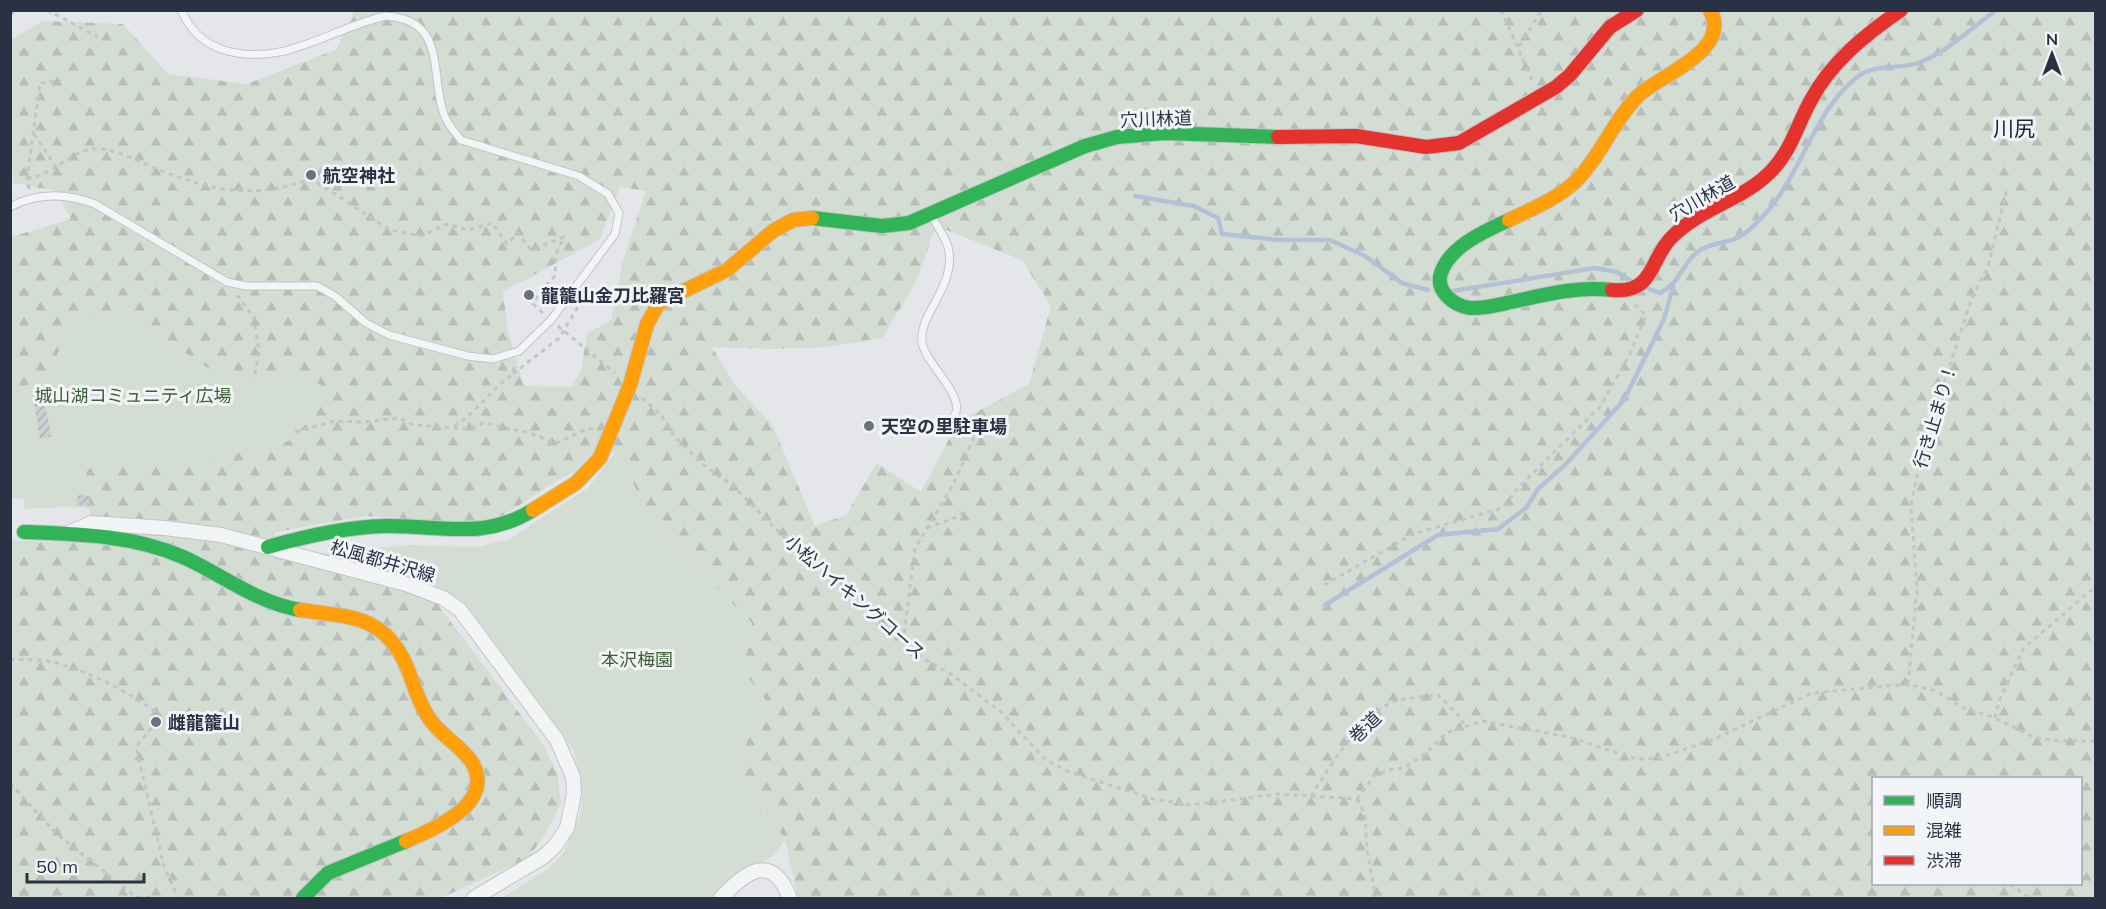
<svg xmlns="http://www.w3.org/2000/svg" width="2106" height="909" viewBox="0 0 2106 909" font-family="Mulish,'Noto Sans JP',sans-serif">
<style>
.green{fill:#d4ddd4}
.forest{fill:url(#forest-firs);fill-rule:evenodd}
.lines{fill:none;stroke-linecap:round;stroke-linejoin:round}
.stream{stroke:#b2c1d5;stroke-width:4.5}
.building{fill:url(#building-hatch)}
.lane-casing{stroke:#c2c4c7;stroke-width:9}
.street-casing{stroke:#c2c4c7;stroke-width:16}
.fast-casing{stroke:#c2c4c7;stroke-width:16}
.slow-casing{stroke:#c2c4c7;stroke-width:16}
.jam-casing{stroke:#c2c4c7;stroke-width:16}
.path{stroke:#c3c4c9;stroke-width:3;stroke-dasharray:4.5 4.5;stroke-linecap:butt}
.lane{stroke:#f3f4f6;stroke-width:7}
.street{stroke:#f3f4f6;stroke-width:14}
.fast{stroke:#30b455;stroke-width:14}
.slow{stroke:#ff9f0a;stroke-width:14}
.jam{stroke:#e5322d;stroke-width:14}
.poi-dot{fill:#6b707e;stroke:#f2f4f8;stroke-width:2}
.labels{text-anchor:middle;dominant-baseline:central;stroke-width:6;stroke-linejoin:round;paint-order:stroke}
.street-label{font-size:18px;fill:#2a3144;stroke:#f2f4f8}
.poi-label{font-size:18px;font-weight:bold;fill:#2a3144;stroke:#f2f4f8;text-anchor:start}
.park-label{font-size:18px;fill:#3c6036;stroke:#f2f4f8}
.quarter-label{font-size:21px;fill:#1c2335;stroke:#f2f4f8}
</style>
<defs>
<pattern id="forest-firs" width="22" height="20" patternUnits="userSpaceOnUse" patternTransform="scale(1.5)"><rect width="22" height="20" fill="#d4ddd4"/><path d="M5 1l3.5 6h-7zM16 11l3.5 6h-7z" fill="#b6beb7"/></pattern>
<pattern id="building-hatch" width="6" height="6" patternUnits="userSpaceOnUse" patternTransform="scale(1.5)"><rect width="6" height="6" fill="#ccced2"/><path d="M-1 1l2-2M0 6l6-6M5 7l2-2" fill="none" stroke="#afb1b6"/></pattern>
</defs>
<rect width="100%" height="100%" fill="#e4e6e9"/>
<g class="green">
<path d="M136,293l336,99 -364,117 -44,-2 -40,2v-10l-13,-1 -1,-115 61,-64z"/>
<path d="M616,451l42,79 94,93 -9,48 25,32 -20,30 -7,42 44,65 -12,16 -30,17 -27,25h-214l46,-29 16,-17 16,-38 3,-21 -9,-42 -108,-147c-39,-32 -104,-38 -152,-50l95,-9 69,2 32,-8 79,-52z"/>
</g>
<path class="forest" d="M355,10l1740,1v887h-1297l-13,-58 -44,-65 7,-42 20,-30 -25,-32 9,-48 -94,-93 -42,-79 -58,29 -69,45 -124,-9 -89,16 -6,24 162,41 112,149 14,29 3,29 -17,32 -16,22 -87,40h-430v-358l37,2 44,-10 -6,-63 63,-9 24,9 116,-28 28,-28 4,-28 -14,-9 -84,2 -76,-51 -18,-24 -61,23 -21,56 -36,6v-151l60,-18 -15,-28 -42,-8 -3,-23v-120l32,-19 80,3 45,50 79,10 90,-35zM620,187l26,4 -23,70 -12,59 -24,14 -6,37 -10,16 -47,-1 -16,-55 -5,-39 97,-53zM936,226l86,34 29,46 -22,78 -71,38 -37,70 -44,-29 -31,52 -31,11 -42,-100 -39,-42 -22,-37 57,2 59,-2 54,-9 35,-58zM1874,778h206v106h-206z"/>
<g class="lines">
<g class="stream">
<path d="M1135,196l59,10 24,12 4,16 57,6h51l35,16 37,27 26,7"/>
<path d="M1644,287l16,6c20,-10 20,-25 35,-39 12,-11 29,-10 42,-16 16,-8 32,-28 42,-42 27,-39 39,-87 77,-118 19,-16 43,-7 65,-16 27,-11 51,-34 75,-52"/>
<path d="M1453,291l142,-23 22,4 14,9"/>
<path d="M1325,605l113,-70 60,-6 28,-21 12,-19 28,-25 58,-64 40,-81 9,-32"/>
</g>
</g>
<g class="building">
<path d="M44,395l7,42 -11,2 -7,-42z"/>
<path d="M78,495l11,1v10l-12,-1z"/>
</g>
<g class="lines">
<g class="lane-casing">
<g id="lane">
<path d="M10,207c28,-15 56,-14 85,-3l132,78 19,4h71l18,10 31,27 23,12 79,21 25,3 26,-8 32,-31 64,-86 4,-21 -11,-19 -29,-18 -118,-36c-8,-10 -16,-19 -19,-32 -11,-41 2,-89 -57,-92 -55,13 -103,52 -161,34 -20,-6 -34,-20 -43,-40"/>
<path d="M909,430c14,0 38,1 46,-15 10,-21 -30,-51 -33,-73 -4,-28 36,-57 26,-95 -3,-11 -12,-22 -17,-32"/>
</g>
</g>
<g class="street-casing">
<g id="street">
<path d="M71,532l20,-9 74,5 56,7 185,49 37,14 17,12 97,130 16,37 1,17 -7,34 -12,18 -12,11 -69,41"/>
<path d="M721,898c25,-27 51,-46 69,0"/>
</g>
</g>
<g class="fast-casing">
<g id="fast">
<path d="M812,218l70,8 27,-3 176,-77 32,-9 48,-4 113,4"/>
<path d="M1509,220c-24,11 -59,26 -68,53 -6,18 13,33 29,35 15,1 31,-4 46,-7 31,-7 63,-15 96,-11"/>
<path d="M24,532c53,2 109,3 159,25 38,17 74,46 117,53"/>
<path d="M268,547c38,-11 78,-20 118,-21 55,-1 97,15 147,-16"/>
<path d="M303,898l25,-25 78,-32"/>
</g>
</g>
<g class="slow-casing">
<g id="slow">
<path d="M1509,220c23,-11 48,-21 67,-39 25,-25 37,-60 62,-85 21,-21 95,-45 72,-86"/>
<path d="M533,510l43,-27 24,-25 30,-73 17,-61 12,-21 68,-33 46,-39 20,-11 19,-2"/>
<path d="M300,610c47,7 84,4 106,55 7,16 11,34 21,50 11,19 32,29 44,46 27,41 -36,68 -65,80"/>
</g>
</g>
<g class="jam-casing">
<g id="jam">
<path d="M1278,137l78,-1 70,11 33,-4 97,-56 14,-12 40,-48 27,-17"/>
<path d="M1612,290c43,4 37,-31 60,-53 29,-30 74,-37 102,-69 18,-20 24,-45 37,-68 20,-38 55,-66 90,-90"/>
</g>
</g>
<g class="path">
<path d="M47,10l51,27"/>
<path d="M1501,10l32,72"/>
<path d="M10,15l6,-5"/>
<path d="M1519,46l23,-36"/>
<path d="M34,134l22,33"/>
<path d="M27,178c29,-2 45,-32 74,-29 19,2 39,13 56,20 58,23 95,30 155,10l78,51 31,6 26,-12 21,6 24,-7 15,21 11,-11 13,17 33,-13 -8,17 -1,22 -15,15 -7,13 11,10"/>
<path d="M29,189l-2,-11 13,-95 21,-2"/>
<path d="M237,295l17,23 5,34 -5,27"/>
<path d="M558,326l57,47"/>
<path d="M513,374l46,-36 25,-41"/>
<path d="M642,398l18,16 16,24 31,30 24,16 56,56 72,58 44,44 21,17 28,16 49,37 45,48 21,11 86,28 38,6 87,-11 79,5"/>
<path d="M454,426c24,-14 37,-37 59,-52l1,-10"/>
<path d="M295,432l39,-11 30,1 35,-4 14,7 57,4 14,-7c27,10 44,6 70,22l33,-15 7,-1"/>
<path d="M927,528l30,-11 9,-6"/>
<path d="M1324,585l89,-51 89,-26 16,-20 82,-81 29,-51 17,-41 -11,-10"/>
<path d="M903,642l12,-94 38,-63 21,-48 -6,-17 -4,-2"/>
<path d="M10,659c13,1 26,0 38,2 39,8 81,31 113,55l-25,31 28,119 14,32"/>
<path d="M1908,684l9,-94 -6,-84 12,-60 49,-148 16,-32 19,-77"/>
<path d="M1995,718l4,-17 24,-52 73,-63"/>
<path d="M10,783l47,51 79,63 17,1"/>
<path d="M1311,796c18,-28 51,-84 85,-95 12,-4 28,-4 42,-6l23,23 3,7"/>
<path d="M1357,799l18,-24 13,-5 15,-2 21,-13 22,-22 36,-12 87,16 67,22 23,-1 53,-18 100,-47 96,-9 28,7 28,17 31,10 41,20 24,3h36"/>
<path d="M1357,799l8,15 2,36 9,48"/>
<path d="M2010,884l20,14"/>
</g>
<use href="#lane" class="lane"/>
<use href="#street" class="street"/>
<use href="#fast" class="fast"/>
<use href="#slow" class="slow"/>
<use href="#jam" class="jam"/>
</g>
<g class="poi-dot">
<circle cx="311" cy="175" r="6"/>
<circle cx="529" cy="295" r="6"/>
<circle cx="869" cy="426" r="6"/>
<circle cx="156" cy="722" r="6"/>
</g>
<g class="labels">
<g class="street-label">
<text transform="translate(1156 119) rotate(-2)">穴川林道</text>
<text transform="translate(1702 198) rotate(-30)">穴川林道</text>
<text transform="translate(1935 416) rotate(-73)">行き止まり！</text>
<text transform="translate(383 561) rotate(16)">松風都井沢線</text>
<text transform="translate(855 597) rotate(41)">小松ハイキングコース</text>
<text transform="translate(1365 727) rotate(-44)">巻道</text>
</g>
<g class="poi-label">
<text x="323" y="175">航空神社</text>
<text x="541" y="295">龍籠山金刀比羅宮</text>
<text x="881" y="426">天空の里駐車場</text>
<text x="168" y="722">雌龍籠山</text>
</g>
<g class="park-label">
<text x="133" y="395">城山湖コミュニティ広場</text>
<text x="637" y="659">本沢梅園</text>
</g>
<g class="quarter-label">
<text x="2014" y="128">川尻</text>
</g>
</g>
<rect width="2106" height="909" fill="none" stroke="#2a3144" stroke-width="24"/>
<rect x="1872" y="777" width="210" height="108" fill="#f2f4f8" stroke="#a2a6b0" stroke-width="1.5"/>
<rect x="1884" y="796" width="30" height="9" fill="#30b455" stroke="#a2a6b0" stroke-width="1.5"/>
<text x="1926" y="807" font-size="18" fill="#2a3144">順調</text>
<rect x="1884" y="826" width="30" height="9" fill="#ff9f0a" stroke="#a2a6b0" stroke-width="1.5"/>
<text x="1926" y="837" font-size="18" fill="#2a3144">混雑</text>
<rect x="1884" y="856" width="30" height="9" fill="#e5322d" stroke="#a2a6b0" stroke-width="1.5"/>
<text x="1926" y="867" font-size="18" fill="#2a3144">渋滞</text>
<g transform="translate(2052 54)" stroke="#f2f4f8" stroke-width="4.5" paint-order="stroke">
<path d="M0-4.5L10 22L0 15L-10 22Z" fill="#2a3144"/>
<text y="-9" font-size="16" font-weight="bold" text-anchor="middle" fill="#2a3144">N</text>
</g>
<path d="M27 873v9h117v-9" fill="none" stroke="#2a3144" stroke-width="3"/>
<text x="36" y="873" font-size="18" fill="#2a3144" stroke="#f2f4f8" stroke-width="4.5" paint-order="stroke">50 m</text>
</svg>
